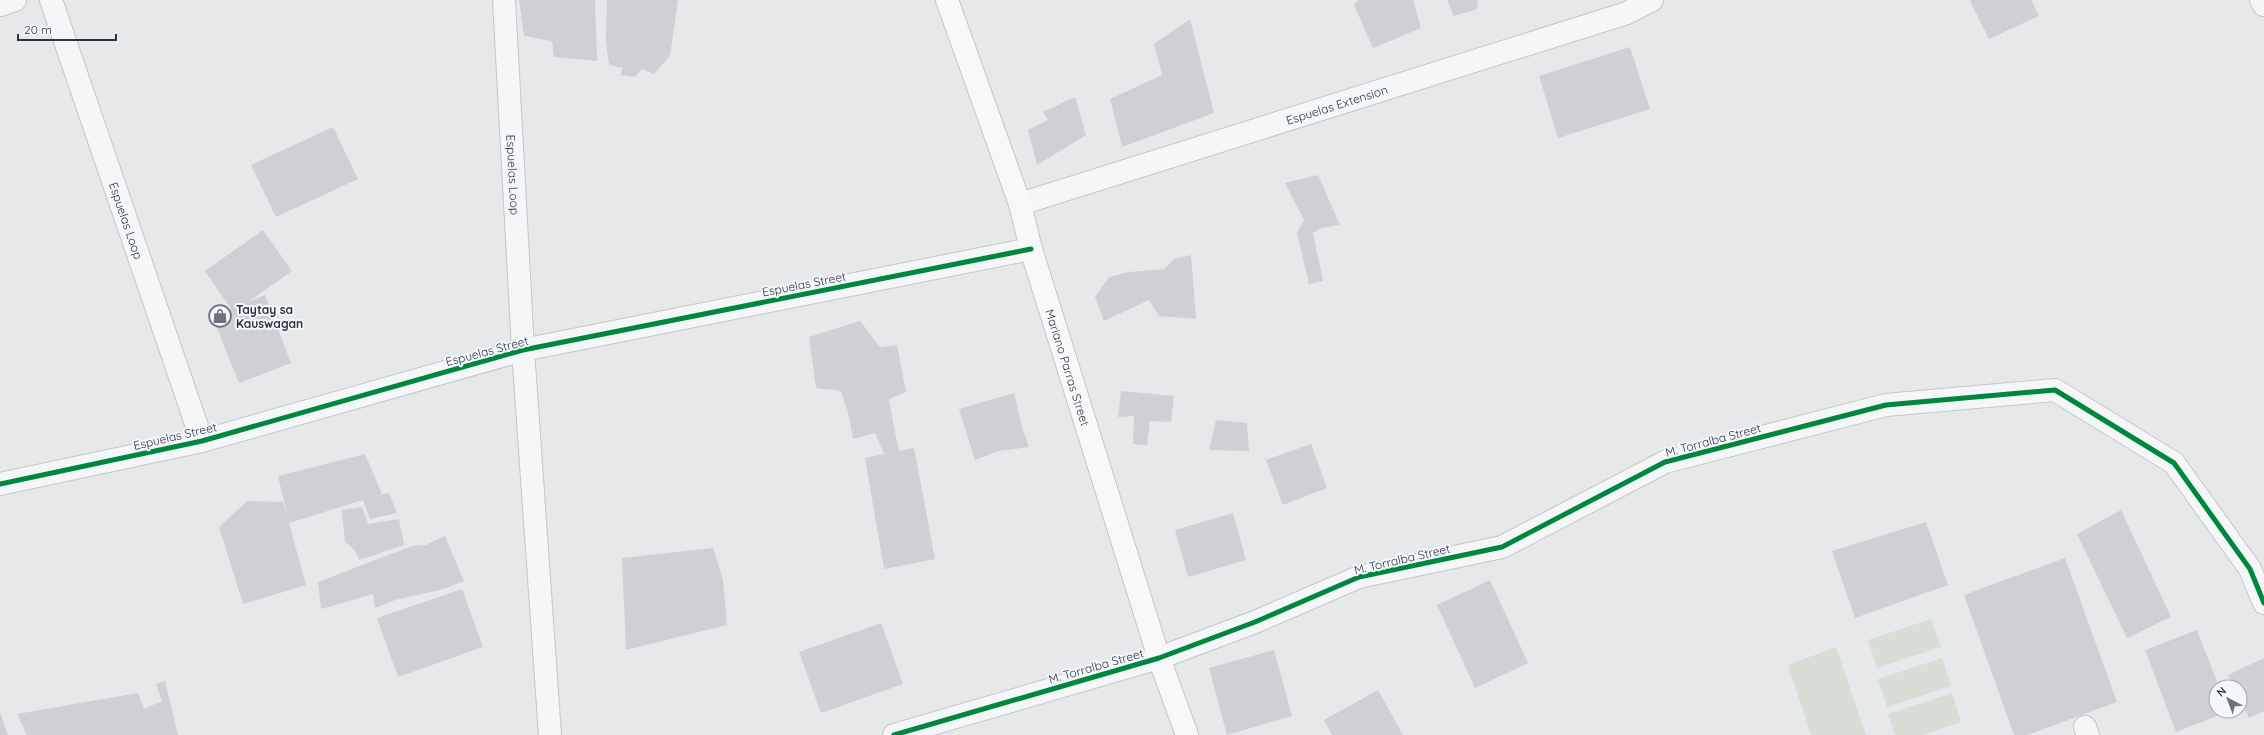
<svg xmlns="http://www.w3.org/2000/svg" width="2264" height="735" viewBox="0 0 2264 735" font-family="Quicksand,sans-serif">
<style>
.green{fill:#d6ded6}
.building{fill:#ced0d3}
.lines{fill:none;stroke-linecap:round;stroke-linejoin:round}
.minor-casing{stroke:#c4c6c8;stroke-width:24}
.major-casing{stroke:#c2c5c8;stroke-width:24}
.minor{stroke:#f5f6f7;stroke-width:22}
.major{stroke:#f8f8f8;stroke-width:22}
.cycleway-casing{stroke:#f4f6f9;stroke-width:8}
.cycleway{stroke:#00873e;stroke-width:5}
.labels{text-anchor:middle;dominant-baseline:central;stroke-width:4;stroke-linejoin:round;paint-order:stroke}
.street-label{font-size:12px;fill:#2b3445;stroke:#f4f6f9}
.poi-label{font-size:12px;font-weight:bold;fill:#2b3445;stroke:#f4f6f9;text-anchor:start}
</style>
<rect width="100%" height="100%" fill="#e6e8ea"/>
<g class="green">
<path d="M1931,619l10,28 -64,21 -9,-28z"/>
<path d="M1836,647l30,88h-55l-23,-70z"/>
<path d="M1942,658l9,28 -64,21 -9,-28z"/>
<path d="M1952,693l9,29 -39,13h-27l-7,-21z"/>
</g>
<g class="building">
<path d="M519,0h76l2,61 -43,-4 -2,-16 -28,-5z"/>
<path d="M607,0h71l-8,56 -16,18 -12,-5 -7,8 -15,-2 3,-7 -14,-3 -3,-24z"/>
<path d="M1358,0h55l8,28 -48,20 -19,-43z"/>
<path d="M1447,0h31l-1,9 -23,7z"/>
<path d="M1972,0h59l8,16 -50,23 -19,-38z"/>
<path d="M1190,19l24,94 -92,34 -12,-48 52,-24 -8,-31z"/>
<path d="M1630,47l20,62 -92,29 -19,-62z"/>
<path d="M1075,97l11,38 -49,30 -9,-35 20,-10 -5,-8z"/>
<path d="M333,127l25,52 -82,38 -25,-52z"/>
<path d="M1318,175l22,50 -19,3 -8,5 10,48 -14,3 -12,-51 7,-13 -19,-37z"/>
<path d="M263,230l29,41 -44,31 17,-7 26,68 -52,20 -27,-67 19,-7 -26,-38z"/>
<path d="M1191,255l5,64 -37,-3 -10,-16 -45,21 -9,-24 14,-20 20,-5 35,-3 10,-10z"/>
<path d="M860,321l20,26 17,-2 9,47 -17,7 6,33 4,19 15,-3 21,111 -51,10 -19,-111 19,-4 -9,-21 -22,6 -5,-27 -7,-21 -25,-3 -7,-51z"/>
<path d="M1121,391l53,5 -3,26 -21,-1 -3,24 -14,-1 1,-28 -16,1z"/>
<path d="M1014,393l8,34 7,20 -31,4 -23,9 -16,-51z"/>
<path d="M1216,420l31,3 2,28 -40,-1z"/>
<path d="M1311,444l16,44 -44,17 -17,-45z"/>
<path d="M365,454l17,40 -10,3 17,-4 8,20 -27,6 -7,-19 -74,23 17,62 -63,19 -24,-77 28,-26 36,1 5,16 -10,-42z"/>
<path d="M362,507l6,17 31,-5 5,26 -45,15 -4,-10 -10,-8 -3,-32z"/>
<path d="M2121,510l50,107 -44,21 -50,-104z"/>
<path d="M1233,513l13,47 -58,17 -13,-47z"/>
<path d="M1926,522l22,63 -93,33 -23,-67z"/>
<path d="M445,536l19,45 -20,8 -49,11 -20,8 -2,-14 -52,15 -3,-27 94,-36 14,-1z"/>
<path d="M713,548l10,32 4,45 -101,25 -4,-92z"/>
<path d="M2065,558l52,144 -90,33h-13l-50,-140z"/>
<path d="M1490,580l38,83 -53,25 -38,-83z"/>
<path d="M462,589l21,58 -85,30 -21,-59z"/>
<path d="M881,623l22,61 -82,29 -22,-61z"/>
<path d="M2197,630l22,57h-3v24h14l-54,21 -31,-82z"/>
<path d="M1274,650l18,66 -65,19 -18,-67z"/>
<path d="M2264,658v53l-15,7 -9,-19v-12h-6l-6,-12z"/>
<path d="M165,681l13,54h-151l-10,-21 121,-21 6,16 18,-8 -6,-17z"/>
<path d="M1378,690l25,45h-71l-8,-15z"/>
<path d="M0,712l8,23h-8z"/>
</g>
<g class="lines">
<g class="minor-casing">
<g id="minor">
<path id="s1" d="M51,0l151,441"/>
<path id="s2" d="M504,0l19,350 27,385"/>
<path d="M2261,0l3,5"/>
<path d="M0,5l15,-5"/>
<path id="s3" d="M1020,204l607,-191 25,-13"/>
<path d="M0,484l202,-43 321,-91 508,-101"/>
<path d="M2085,727l3,8"/>
<path d="M894,735l265,-77 96,-36 104,-45 143,-30 163,-85 221,-57 169,-15 119,73 76,106 14,34"/>
</g>
</g>
<g class="major-casing">
<g id="major">
<path id="s4" d="M947,0l73,204 11,45 128,409 28,77"/>
</g>
</g>
<use href="#minor" class="minor"/>
<use href="#major" class="major"/>
<g class="cycleway-casing">
<g id="cycleway">
<path d="M0,484l202,-43 321,-91 508,-101"/>
<path d="M894,735l265,-77 96,-36 104,-45 143,-30 163,-85 221,-57 169,-15 119,73 76,106 14,34"/>
</g>
</g>
<use href="#cycleway" class="cycleway"/>
</g>
<defs>
<g id="shop-ring" transform="scale(1.15)"><circle r="9.5" fill="#f4f6f9" stroke="#6c737f" stroke-width="1.5"/><path d="M-5-2.5h2.3a2.7 3.5 0 0 1 5.4 0H5L5.5 6h-11ZM-1.5-2.5h3a1.5 2.3 0 0 0-3 0Z" fill="#6c737f"/></g>
</defs>
<g fill-rule="evenodd">
<use href="#shop-ring" x="220" y="316"/>
</g>
<g class="labels">
<g class="street-label">
<text stroke="none"><textPath href="#s3" startOffset="332">Espuelas Extension</textPath></text>
<text stroke="none"><textPath href="#s2" startOffset="175">Espuelas Loop</textPath></text>
<text stroke="none"><textPath href="#s1" startOffset="233">Espuelas Loop</textPath></text>
<text transform="translate(804 284) rotate(-11)">Espuelas Street</text>
<text transform="translate(487 351) rotate(-15)">Espuelas Street</text>
<text stroke="none"><textPath href="#s4" startOffset="387">Mariano Parras Street</textPath></text>
<text transform="translate(175 436) rotate(-13)">Espuelas Street</text>
<text transform="translate(1713 440) rotate(-15)">M. Torralba Street</text>
<text transform="translate(1402 559) rotate(-13)">M. Torralba Street</text>
<text transform="translate(1096 666) rotate(-16)">M. Torralba Street</text>
</g>
<g class="poi-label">
<text x="236" y="309">Taytay sa<tspan x="236" dy="14">Kauswagan</tspan></text>
</g>
</g>
<g transform="translate(2228 699) rotate(318)"><circle r="19" fill="#f4f6f9" stroke="#a4a8b1"/>
<path d="M0-3L7 15L0 10L-7 15Z" fill="#6c737f"/>
<text y="-6" font-size="11" font-weight="bold" text-anchor="middle" fill="#2b3445">N</text>
</g>
<path d="M18 34v6h98v-6" fill="none" stroke="#2b3445" stroke-width="2"/>
<text x="24" y="34" font-size="12" fill="#2b3445" stroke="#f4f6f9" stroke-width="3" paint-order="stroke">20 m</text>
</svg>
